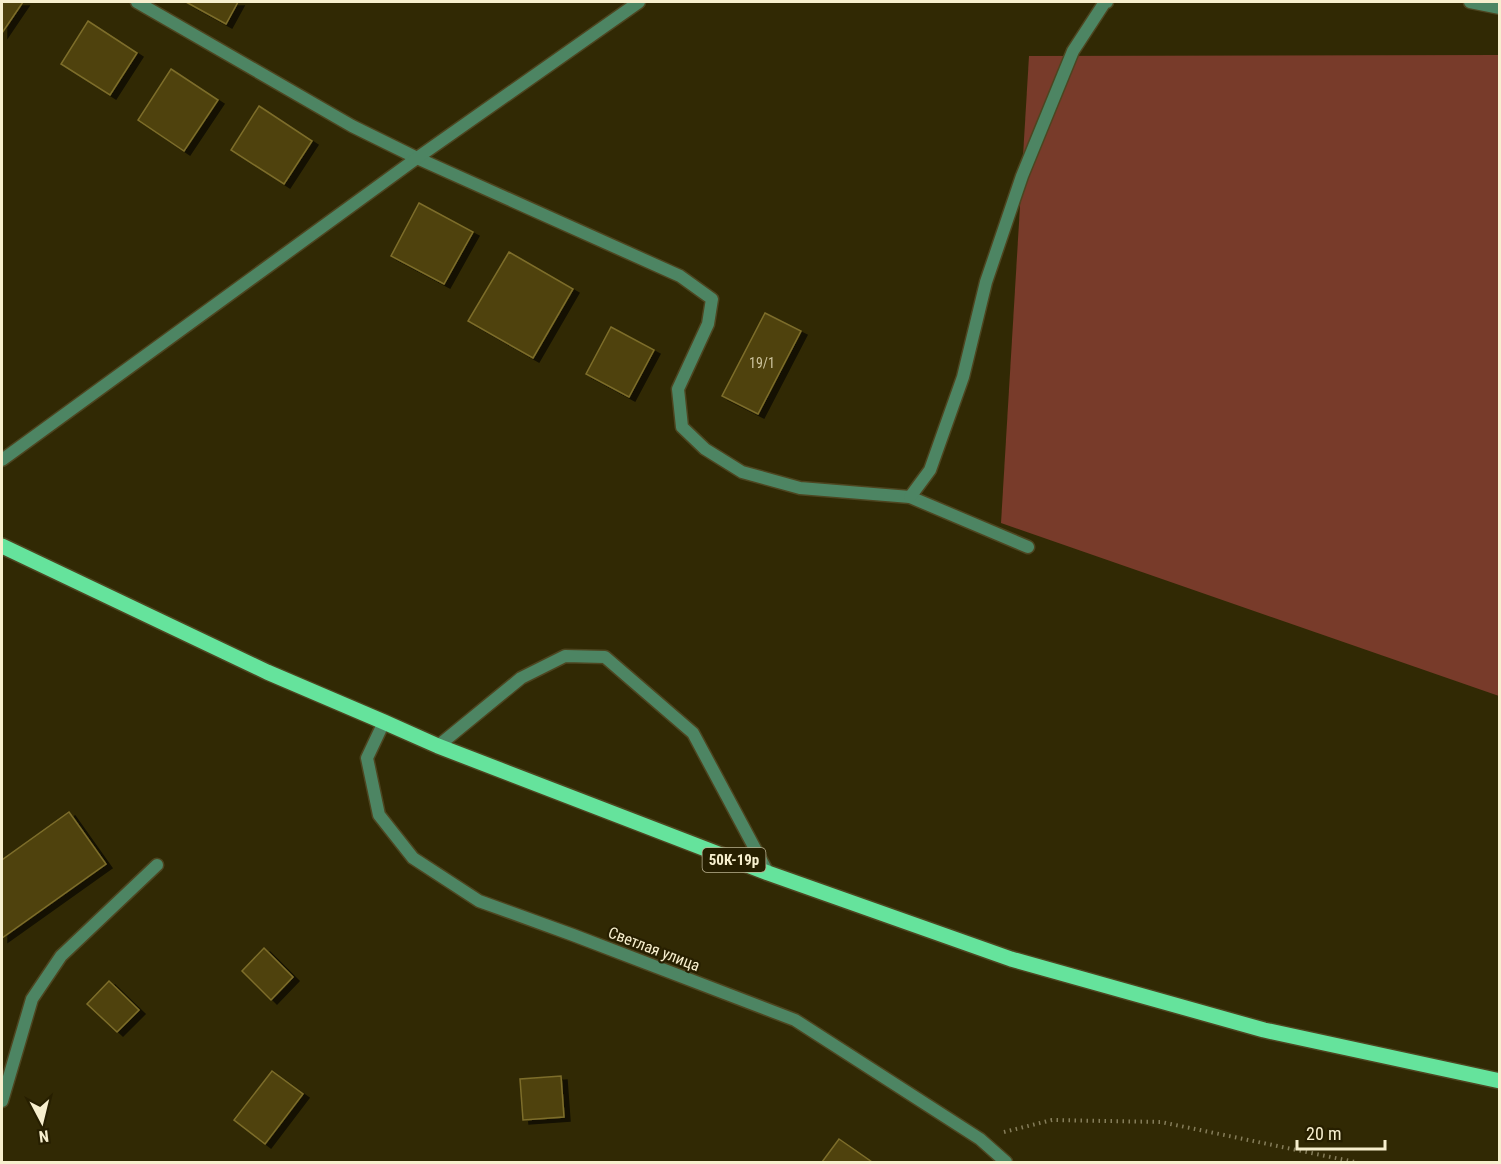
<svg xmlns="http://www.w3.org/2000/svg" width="1501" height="1164" viewBox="0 0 1501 1164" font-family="'Roboto Condensed',sans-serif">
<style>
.green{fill:#783b2a}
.building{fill:#4f430e;stroke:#7d6d2a;stroke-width:1.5;filter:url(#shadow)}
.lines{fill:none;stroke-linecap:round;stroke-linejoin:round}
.service-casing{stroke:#4d4520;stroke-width:15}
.minor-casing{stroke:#4d4520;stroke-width:15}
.primary-casing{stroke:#4d4520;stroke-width:18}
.path{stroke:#857d5a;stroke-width:4;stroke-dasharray:1.5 4.5;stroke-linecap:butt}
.service{stroke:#4d8563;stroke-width:12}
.minor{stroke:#4d8563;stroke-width:12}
.primary{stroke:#65e39c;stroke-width:15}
.labels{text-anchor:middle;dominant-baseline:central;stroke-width:4.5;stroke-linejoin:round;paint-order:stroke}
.number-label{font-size:14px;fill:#cdc49e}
.shield{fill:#271f00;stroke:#b9b190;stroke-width:1.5}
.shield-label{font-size:15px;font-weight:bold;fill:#f7efce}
.street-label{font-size:16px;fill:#f7efce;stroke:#271f00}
</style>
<defs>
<filter id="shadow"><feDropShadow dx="6" dy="4" stdDeviation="0" flood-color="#0009"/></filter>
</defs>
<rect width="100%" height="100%" fill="#312904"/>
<path class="green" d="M1499,55v641l-498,-173 28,-467z"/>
<g class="building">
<path d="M2,2h21l-21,31z"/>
<path d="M186,2h52l-12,22z"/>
<path d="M88,21l49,32 -27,42 -49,-31z"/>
<path d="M171,69l47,31 -34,51 -46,-31z"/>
<path d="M259,106l53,35 -28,43 -53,-34z"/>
<path d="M419,203l54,29 -29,52 -53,-28z"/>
<path d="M509,252l64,37 -40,69 -65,-37z"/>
<path d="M765,313l36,18 -43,83 -36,-18z"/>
<path d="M611,327l43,23 -25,47 -43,-23z"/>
<path d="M69,812l37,52 -104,74v-78z"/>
<path d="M264,948l29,29 -22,23 -29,-29z"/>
<path d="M109,981l30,29 -22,22 -30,-28z"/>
<path d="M272,1071l31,23 -38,50 -31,-24z"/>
<path d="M561,1076l3,41 -41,3 -3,-41z"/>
<path d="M839,1139l33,23h-50z"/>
</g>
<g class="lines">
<g class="service-casing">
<path id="service" d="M438,746l83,-68 44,-22 40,1 88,76 75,140"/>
</g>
<g class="minor-casing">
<g id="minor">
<path d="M137,2l215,124 65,32 263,118 32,23 -4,25 -30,65 4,38 23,22 37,23 58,16 110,9 118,50"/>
<path d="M1470,2l30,6"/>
<path d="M2,460l415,-302 222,-156"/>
<path d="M910,497l20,-27 33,-93 23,-95 36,-106 51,-125 32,-49h2"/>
<path d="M384,722l-17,36 12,57 34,43 66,43 94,34 222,85 185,119 26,23"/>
<path d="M2,1101l30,-102 29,-43 96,-91"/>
</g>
</g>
<g class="primary-casing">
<path id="primary" d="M2,546l265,126 117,50 54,24 330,127 243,86 253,71 236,51"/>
</g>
<path class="path" d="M1004,1132l48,-12 109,2 194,40"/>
<use href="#service" class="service"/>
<use href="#minor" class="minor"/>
<use href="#primary" class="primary"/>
</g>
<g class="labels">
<g class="number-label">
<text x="762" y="363">19/1</text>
</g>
<rect class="shield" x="702.5" y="848" width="63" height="24" rx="4.5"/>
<g class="shield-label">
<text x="734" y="860">50К-19р</text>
</g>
<g class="street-label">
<text transform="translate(654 949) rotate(21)">Светлая улица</text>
</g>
</g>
<rect width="1501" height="1164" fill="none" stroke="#f7efce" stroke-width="6"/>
<g transform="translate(42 1122) rotate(173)" stroke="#271f00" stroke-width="4.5" paint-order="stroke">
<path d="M0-4.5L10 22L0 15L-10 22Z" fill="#f7efce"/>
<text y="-9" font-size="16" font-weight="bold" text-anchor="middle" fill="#f7efce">N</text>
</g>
<path d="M1297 1140v9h88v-9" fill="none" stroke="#f7efce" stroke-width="3"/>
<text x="1306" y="1140" font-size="18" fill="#f7efce" stroke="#271f00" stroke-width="4.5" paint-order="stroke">20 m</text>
</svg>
